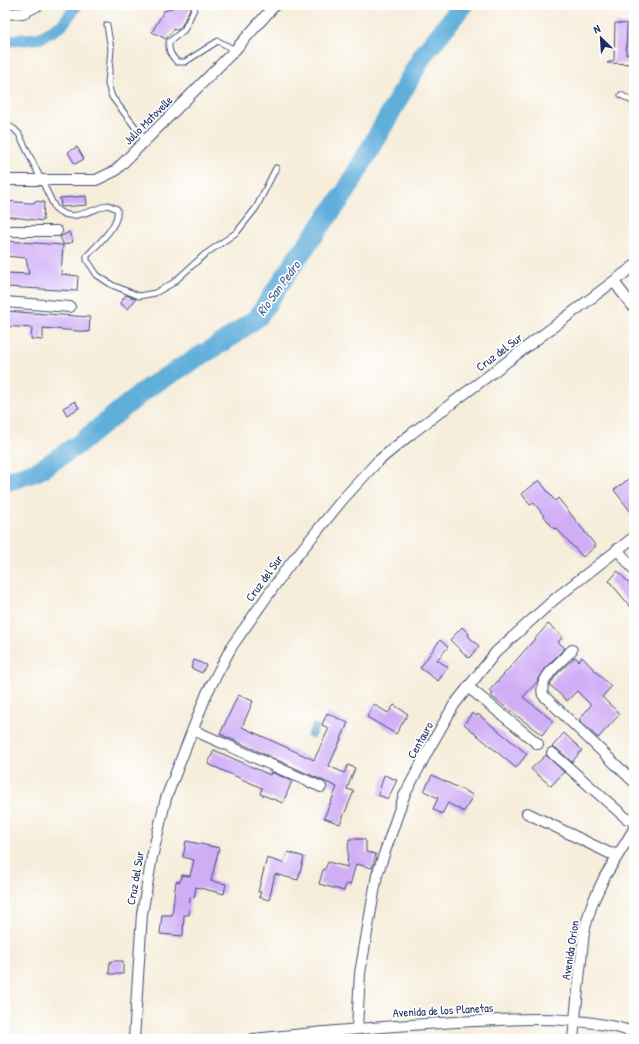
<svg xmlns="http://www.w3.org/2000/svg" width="639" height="1044" viewBox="0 0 639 1044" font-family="'Patrick Hand',sans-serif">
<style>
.water{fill:#61aeda;stroke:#3e6e9c}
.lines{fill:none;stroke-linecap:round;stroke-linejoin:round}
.canal{stroke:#61aeda;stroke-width:12}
.river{stroke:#61aeda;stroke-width:20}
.building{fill:#d0aef6}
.service-casing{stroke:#3c4c71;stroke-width:7}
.minor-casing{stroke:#3c4c71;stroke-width:12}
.service{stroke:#fff;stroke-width:5}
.minor{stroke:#fff;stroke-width:10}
.labels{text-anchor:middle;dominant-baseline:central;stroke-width:3.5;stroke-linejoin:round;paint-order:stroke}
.street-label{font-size:12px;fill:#1b2f5e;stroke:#fff}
.water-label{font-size:13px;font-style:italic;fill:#345b89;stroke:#fff}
</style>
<rect width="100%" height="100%" fill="#fff"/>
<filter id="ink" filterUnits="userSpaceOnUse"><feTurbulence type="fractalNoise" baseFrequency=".025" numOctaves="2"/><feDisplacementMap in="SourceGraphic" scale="8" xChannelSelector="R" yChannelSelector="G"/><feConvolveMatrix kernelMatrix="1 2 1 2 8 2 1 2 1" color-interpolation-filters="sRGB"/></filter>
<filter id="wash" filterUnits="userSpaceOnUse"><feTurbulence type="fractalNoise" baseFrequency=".012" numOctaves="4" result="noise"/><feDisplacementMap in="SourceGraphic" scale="16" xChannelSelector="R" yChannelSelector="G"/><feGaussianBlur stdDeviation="0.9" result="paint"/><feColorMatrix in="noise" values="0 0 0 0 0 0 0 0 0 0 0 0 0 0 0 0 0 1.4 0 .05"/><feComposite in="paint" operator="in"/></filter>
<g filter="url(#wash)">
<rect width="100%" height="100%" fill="#f6edda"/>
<path class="water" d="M313,724l6,2 -6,12 -6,-2z"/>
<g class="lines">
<path class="canal" d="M5,41l35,-3 22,-13 15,-20"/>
<path class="river" d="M5,482l33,-11 41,-27 70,-57 76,-46 33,-24 39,-59 48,-65 78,-138 40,-50"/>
</g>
<g id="blocks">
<g class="building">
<path d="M174,5h18l-11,22 -4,3 -3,-1 -8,10 -14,-7 12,-21 8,-3z"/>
<path d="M615,23l12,1 -1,31 8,-4v13l-27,-1 7,-3z"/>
<path d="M77,147l7,12 -9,5 -7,-12z"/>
<path d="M86,196l1,9 -26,2 -1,-9z"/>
<path d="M5,201l24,2h5l1,-2 9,1 -1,19 -38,-5z"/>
<path d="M69,232l4,10 -9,3 -4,-8z"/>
<path d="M5,241l58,4 -2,29 17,2 -1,15 -72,-4 1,-14 23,1 -3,-16 -21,-2z"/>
<path d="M126,295l10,4 -8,10 -8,-6z"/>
<path d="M5,311l85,6 -1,15 -46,-4v12l-12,-1 1,-11 -27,-2z"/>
<path d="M75,401l4,7 -12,7 -4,-7z"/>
<path d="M634,475v41l-20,-26z"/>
<path d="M539,480l16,21 3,-3 38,48 -13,11 -27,-29 -2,1 -20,-26 -4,2 -8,-11z"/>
<path d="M618,571l16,18v22l-25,-30z"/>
<path d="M548,624l15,13 -5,5 7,6 -18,18 -10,16 -14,15 30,24 -11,14 -51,-39 2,-2 -4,-3z"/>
<path d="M462,627l7,7 -1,2 11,10 -10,12 -19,-18z"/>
<path d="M440,640l8,7 -11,13 11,7 -10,14 -18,-13z"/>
<path d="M575,657l4,4 3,-4 29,30 -9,10 18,17 -22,24 -19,-18 12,-15 -14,-14 -10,10 -17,-16 6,-10z"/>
<path d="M194,660l12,5 -4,8 -11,-5z"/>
<path d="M238,695l15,6 -11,26 72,33 15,-32 -7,-3 5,-12 21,10 -19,43 15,7 4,-8 7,3 -8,21 7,2 -14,33 -16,-6 13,-31 -117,-53z"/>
<path d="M373,704l15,9 6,-8 14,9 -12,20 -29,-17z"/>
<path d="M472,713l5,3 1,-2 49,40 -11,14 -52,-44z"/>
<path d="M564,733l18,17 -10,12 -16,-14 -4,-1z"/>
<path d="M214,750l56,25 1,-3 21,9 -9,22 -23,-9 2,-6 -54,-24z"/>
<path d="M546,755l18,17 -13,14 -20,-17z"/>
<path d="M384,775l13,5 -9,19 -10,-4z"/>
<path d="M432,775l41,20 -9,17 -16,-9 -6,11 -9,-5 5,-11 -14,-7z"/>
<path d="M349,839h15l2,3v10l10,2 -4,14 -16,-4 -6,21 -4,-1 -2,7 -25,-7 4,-14 3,-3 2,-5 19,5z"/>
<path d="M186,841l33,7 -8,33 15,3 -2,10 -28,-7 -2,11 -4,-1 -1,18h-5l-1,21 -23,-2 2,-19h10l4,-34 4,1 2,-7 8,1 4,-16 -11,-3z"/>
<path d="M288,852l16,5 -6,23 -23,-6 -6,26 -10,-3 2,-5h-3l9,-34 16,5z"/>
<path d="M112,961h11v13h-14l1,-12z"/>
</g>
</g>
</g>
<g filter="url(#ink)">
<use href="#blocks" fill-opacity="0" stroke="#3c4c71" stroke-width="1"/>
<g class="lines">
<g class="service-casing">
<g id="service">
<path d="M196,5l-12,25 -15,12c-1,9 2,13 8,20h8l33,-21 17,9"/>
<path d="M107,25l4,24 -3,35 4,13 34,44"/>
<path d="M621,95l13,7"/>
<path d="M5,124l9,5 5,5 36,74c16,16 35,2 53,-3l9,4c3,17 -20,35 -30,47v4l10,15 15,10 27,11 16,-3 18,-10 31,-28 33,-23 19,-24 20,-40"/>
</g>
</g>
<g class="minor-casing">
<g id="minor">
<path d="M5,14l18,-1 16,-8"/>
<path d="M5,180h91l19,-9 120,-121 40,-45"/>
<path d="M5,231h52"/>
<path d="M614,282l20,26"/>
<path d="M5,302l65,5"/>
<path d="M617,549l17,21"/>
<path d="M572,650c-11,12 -34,28 -29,45l91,87"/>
<path d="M468,687l70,57"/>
<path d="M193,730l128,57"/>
<path d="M552,753l74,65 8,4"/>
<path d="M527,813l82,40 8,1"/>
<path d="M357,1028l3,-55 17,-98 27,-79 26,-49 24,-42 42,-53 60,-54 78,-61"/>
<path d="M134,1039l8,-125 10,-57 14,-59 41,-105 25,-47 55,-78 56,-69 34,-37 34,-28 223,-168"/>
<path d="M253,1039c68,-7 135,-13 203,-17 59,-3 120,-8 178,10"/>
<path d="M573,1039l11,-108 8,-27 12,-26 30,-49"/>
</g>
</g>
<use href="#service" class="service"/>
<use href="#minor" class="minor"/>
</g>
</g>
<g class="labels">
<g class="street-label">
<text transform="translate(148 120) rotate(-45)">Julio Matovelle</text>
<text transform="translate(499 352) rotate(-37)">Cruz del Sur</text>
<text transform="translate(264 578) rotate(-54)">Cruz del Sur</text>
<text transform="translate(420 740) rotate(-61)">Centauro</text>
<text transform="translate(135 878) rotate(-80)">Cruz del Sur</text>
<text transform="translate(570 950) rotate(-81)">Avenida Orion</text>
<text transform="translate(443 1010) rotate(-3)">Avenida de los Planetas</text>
</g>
<g class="water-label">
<text transform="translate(278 288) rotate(-54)">Río San Pedro</text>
</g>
</g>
<rect width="639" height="1044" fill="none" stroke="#fff" stroke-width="20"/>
<g transform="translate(601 38) rotate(335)" stroke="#ffffff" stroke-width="3" paint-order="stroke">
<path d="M0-3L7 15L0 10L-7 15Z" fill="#1b2f5e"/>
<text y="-6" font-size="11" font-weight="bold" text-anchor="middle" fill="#1b2f5e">N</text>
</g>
</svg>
